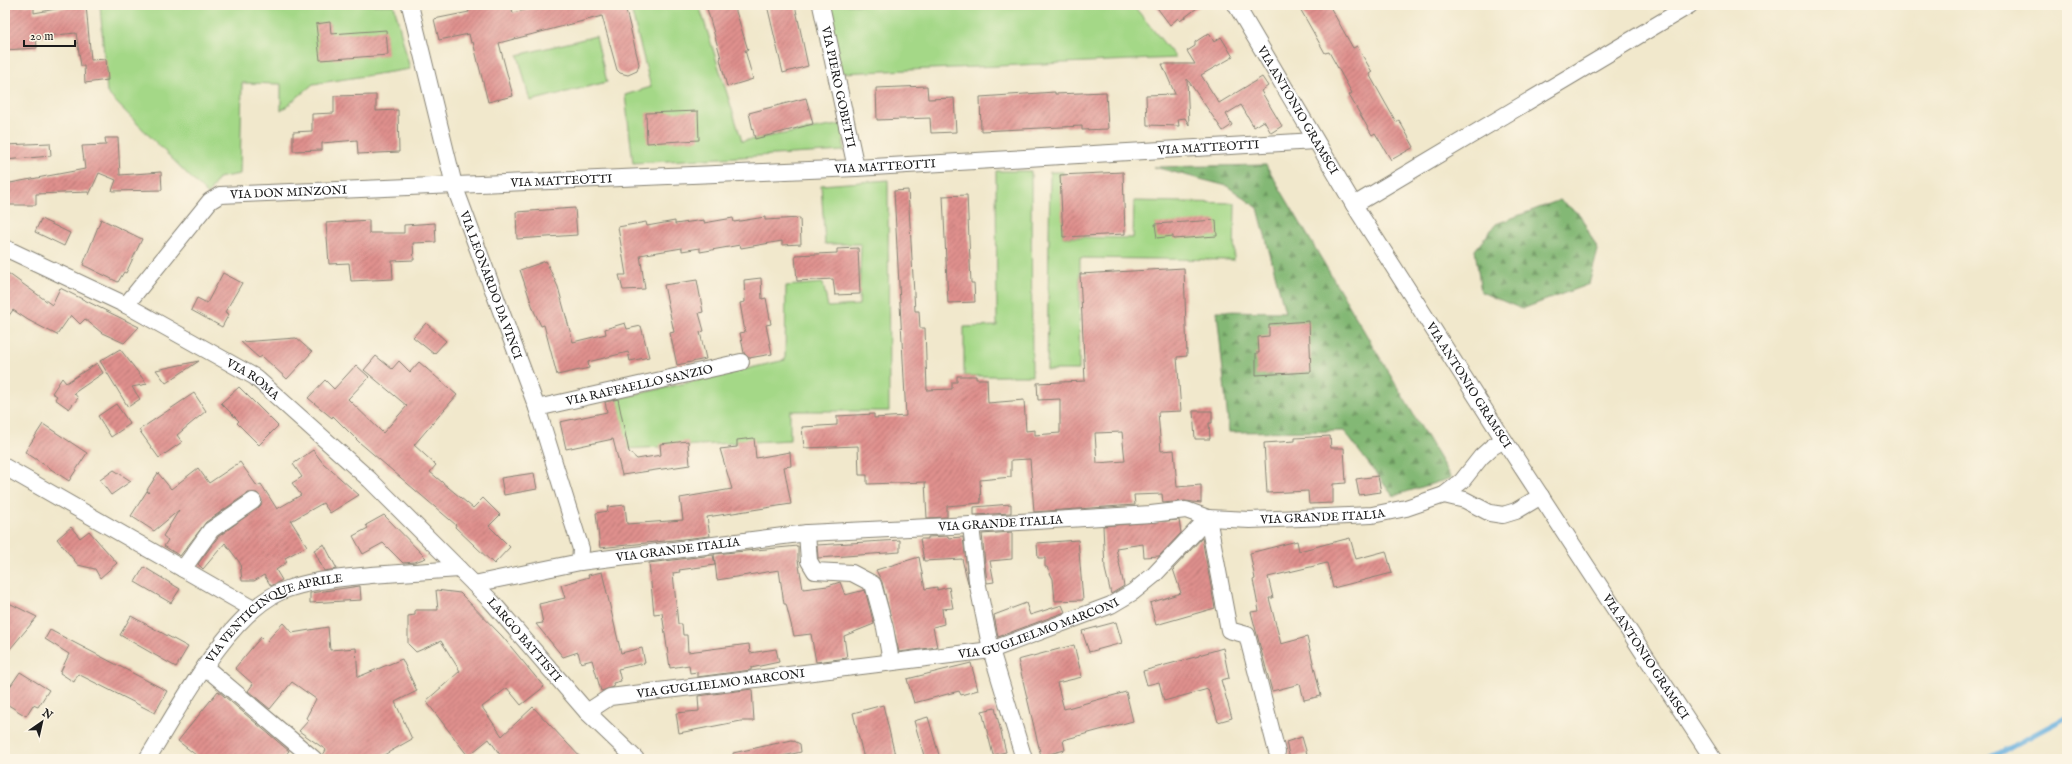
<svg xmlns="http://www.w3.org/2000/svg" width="2072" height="764" viewBox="0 0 2072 764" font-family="'IM FELL English',serif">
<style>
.grass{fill:#a4d887;stroke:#607a52}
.forest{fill:url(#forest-firs);stroke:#506a48}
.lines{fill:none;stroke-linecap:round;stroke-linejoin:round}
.stream{stroke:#68b0df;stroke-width:5}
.building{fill:url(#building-hatch);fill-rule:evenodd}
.minor-casing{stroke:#868274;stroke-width:18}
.minor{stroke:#fff;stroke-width:16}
.labels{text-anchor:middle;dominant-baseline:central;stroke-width:3;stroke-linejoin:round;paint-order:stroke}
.street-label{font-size:12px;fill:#1c1c1c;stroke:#fcf5e5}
</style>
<defs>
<pattern id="forest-firs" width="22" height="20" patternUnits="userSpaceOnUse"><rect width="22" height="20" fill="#83b874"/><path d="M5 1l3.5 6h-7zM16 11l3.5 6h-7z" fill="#6a955e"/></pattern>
<pattern id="building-hatch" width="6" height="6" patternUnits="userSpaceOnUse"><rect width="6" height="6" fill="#df908d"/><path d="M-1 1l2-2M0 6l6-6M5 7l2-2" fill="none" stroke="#b47572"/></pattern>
</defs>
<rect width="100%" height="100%" fill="#fcf5e5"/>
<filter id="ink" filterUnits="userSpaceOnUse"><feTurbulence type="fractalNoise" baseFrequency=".025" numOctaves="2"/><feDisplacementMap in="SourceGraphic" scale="8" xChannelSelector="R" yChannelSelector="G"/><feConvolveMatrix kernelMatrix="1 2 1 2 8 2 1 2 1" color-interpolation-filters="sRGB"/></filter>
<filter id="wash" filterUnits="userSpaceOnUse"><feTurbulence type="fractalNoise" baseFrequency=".012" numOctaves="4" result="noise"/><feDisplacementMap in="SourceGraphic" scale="16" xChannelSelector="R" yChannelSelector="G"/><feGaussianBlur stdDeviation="0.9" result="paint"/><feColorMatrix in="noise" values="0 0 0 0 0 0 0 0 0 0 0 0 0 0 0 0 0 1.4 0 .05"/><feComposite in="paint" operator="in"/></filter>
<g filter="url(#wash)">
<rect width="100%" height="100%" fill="#f1e8cc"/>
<g class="grass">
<path d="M100,5h294l16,64 -97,15 -32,27v-27l-39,-1 -2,91 -22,4 -10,17 -101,-102z"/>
<path d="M630,5h69l43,136 101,-17 1,27 -211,12 -8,-68 26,-8z"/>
<path d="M825,5h308l43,53 -335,15z"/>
<path d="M596,36l11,46 -77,19 -12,-46z"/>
<path d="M996,171h35l1,205h-68v-49l33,-1z"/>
<path d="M1050,172h13v65l70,1 1,-37 101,2 -1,57 -154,-2 -1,112h-32z"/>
<path d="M888,180l1,231h-99v29l-165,9 -13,-49 173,-40 1,-74 37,-3 5,24 31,-2 2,-61h-36l-4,-59z"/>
</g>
<g class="forest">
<path d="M1266,165l185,313 -58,18 -49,-65 -115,1 -12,-121 68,1 -27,-104 -31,-22 -73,-19z"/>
<path d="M1560,200l20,15 18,35 -9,34 -67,25 -41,-17 -6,-42 21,-26z"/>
</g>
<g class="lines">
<path class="stream" d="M1988,759l79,-42"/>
</g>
<g id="blocks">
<g class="building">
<path d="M34,5v8l33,-6v-2h19l5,55 15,-1 2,21 -23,3 -1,-17h-3l-5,-33 -40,4 1,11 -32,2v-44z"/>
<path d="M467,5h44l2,8 31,-8h84v5h-2l13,54 -2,7 -9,4 -8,-2 -3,-3 -15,-54 -103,27 14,53 -25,6 -15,-60 -2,1 -2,-9 -30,6 -5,-21 35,-7z"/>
<path d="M706,5h28l14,45h-3l8,29 -26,8 -7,-28 1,-1z"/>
<path d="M767,5h28l13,61 -25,7z"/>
<path d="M1155,5h46l-21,16 -2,-3 -8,7z"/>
<path d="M1298,5h31l24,43 4,-2 15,26 -3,2 27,48 3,-2 15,27 -23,13 -16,-27 -3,2 -23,-40 3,-2 -23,-41 -4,1z"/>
<path d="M330,22l1,12 55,-4 2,25 -68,5 -4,-36z"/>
<path d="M1209,33l5,9 7,-5 12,20 -32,18 18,28 43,-26 6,9 -7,5 21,35 -11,7 -7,-12 -10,6 -13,-22 -15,9 6,11 -9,6 -36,-52 2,46 -4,-7 -7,1 1,7 -32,-1 -1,-30 29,-1 -13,-30h33l-8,-13 8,-5v-4z"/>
<path d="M927,86l1,13 26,-1 2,34 -25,1 -1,-15 -53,2 -1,-32z"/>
<path d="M1055,92v2l51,-2 2,37 -26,1v-4l-101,5 -1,-34z"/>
<path d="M376,95v16l22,-1 1,42 -41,2 -1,-14 -35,3v7l-29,1v-19l19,-1v-17l22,-1v-17z"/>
<path d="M806,98l7,26 -58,15 -6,-26z"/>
<path d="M698,111l1,29 -52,3 -1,-30z"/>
<path d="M105,138h13l2,37 41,-3 1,18 -50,1 4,-11 -17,-7 -10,22 -1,-3 -52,2v11h-31v-21l80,-15 -3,-23 24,-1z"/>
<path d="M50,143l1,13 -46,4v-15z"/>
<path d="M1123,172l2,62 -62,3 -3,-62z"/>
<path d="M908,190l7,121h4l1,17h5l2,62 25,-1v-7h5v-6h19v3h11l1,24 36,-3 2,31 9,-1v5l25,-2v-34l-22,1 -1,-17 48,-2 -5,-107 104,-6 3,88 -10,1 4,54 -23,1 3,39 13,-1 3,37 24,-2v18l-16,-2 -22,2 -1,-9 -28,1 1,10 -101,7 -4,-53 -19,1v17l-31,3 1,23 -34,3v11l-20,1 -2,-36 -58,2v-9h-8l-1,-29 -54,2 -2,-21 35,-2v-9l37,-2v4l32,-2 -12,-225zM1122,432l3,29 -28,2 -2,-30z"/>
<path d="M967,195l4,88h3l1,19 -27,1 -5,-107z"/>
<path d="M575,208l2,27 -60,4 -1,-27z"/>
<path d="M765,217v3l35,-2 1,26 -19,1v-4l-41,7 -1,-3 -40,7v-4l-18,3v-3l-42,7 5,34 -22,1 -4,-15h7l-8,-48 28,-5 1,4 28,-5v3l29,-4v3l29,-5 1,4z"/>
<path d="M41,219l29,14 -6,13 -29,-14z"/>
<path d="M101,219l41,20 -16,34 -2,-1 -6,10 -35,-17z"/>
<path d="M369,220v13h35v-8l31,-2 1,19 -23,1 1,17 -22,1 1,18 -42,2 -2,-18 -20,1 -3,-41z"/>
<path d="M1216,220l1,16 -44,3v-3l-16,2 -2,-14z"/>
<path d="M858,248l2,46 -25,1 -2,-16 -36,2 -2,-26 42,-2v-4z"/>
<path d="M546,261l12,26 15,55 33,-8 -1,-5 20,-6 2,6 14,-3 8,31 -19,4 -2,-9 -40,10 1,6 -32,7 -13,-50 -3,1 -7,-15 -14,-41z"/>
<path d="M5,271l47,34 8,-17 79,39 -15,16 -22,-10 -17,-14 -5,5 -9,-9 -14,20 -29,-15 -15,-10 -8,11z"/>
<path d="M223,273l19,10 -17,29 4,2 -7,13 -31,-17 6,-12 10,5z"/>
<path d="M761,278l1,21 4,-1 5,26 -5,1 6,29 -23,4 -5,-5 -4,-20 5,-1 -5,-29 5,-1 -1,-22z"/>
<path d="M697,280l6,32 -4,1 5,18 -4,1 6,27 -29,6 -7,-32 4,-1 -10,-47z"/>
<path d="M1309,321l2,51 -55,3v-22h3l-1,-16 11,-1v-12z"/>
<path d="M426,323l20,18 -12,13 -21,-17z"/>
<path d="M296,338l16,14 -25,27 -25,-23 -3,2 -18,-16z"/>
<path d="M120,349l27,35 -15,3 8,12 -12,8 -28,-46z"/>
<path d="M376,356l16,13 7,-8 11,11 9,-10 38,33 -43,50 22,20 -6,7 43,36 10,-10 17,17 -11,11 21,21 -16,17 -39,-37 1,-2 -97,-83 -26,-26 -1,2 -24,-20 17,-18 9,9 22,-24 13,12 -21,22 35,34 24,-27 -43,-36z"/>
<path d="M199,361l-33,22 -10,-13z"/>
<path d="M97,363l6,10 -29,20 4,5 -9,11 -14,-10 2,-3 -5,-3 10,-15 4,5z"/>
<path d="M239,387l39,39 -19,19 -22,-22 2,-2 -18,-18z"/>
<path d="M194,393l12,18 -29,24 5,7 -23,16 -20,-28z"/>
<path d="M618,399l11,53 8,7 24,-4 -1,-11 28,-3 2,24 -68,10 -9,-36 -47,10 -6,-27 47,-10 -2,-10z"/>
<path d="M116,404l14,20 -19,13 -13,-21z"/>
<path d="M1193,411h19v12h-3l1,16h-15z"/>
<path d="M43,424l44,29 -18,28 -44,-29z"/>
<path d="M1330,436l1,12h13l2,35 -13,1v19l-24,1 -1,-13 -41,2 -3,-50 31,-2v-3z"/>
<path d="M754,438l2,20 34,-6 1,14 -7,1 7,37 -84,13 3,19 -110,12 -4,-35 12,-2 -1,-4 18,-2 2,19 56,-4 -3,-22 52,-9 -12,-40 17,-2v-7z"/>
<path d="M313,450l10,13 36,32 -29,18 -7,-10 -32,18 16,25 -22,12 2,4 -11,8 6,10 -11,6 -7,-11 -10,6h-12l-2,-18 -15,-20 -22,26 -5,-5 20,-27 43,-32 1,-5 -5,-7h-9l-42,29 -26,34 -16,-10 4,-6 -5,-4 16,-26 -25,21 -23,-15 16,-25 2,2 -2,-3 11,-17 13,16 27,-21 11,15 31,-21 17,24 4,-2 16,25 24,-14 -9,-12 10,-6 -9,-13z"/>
<path d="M114,470l17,11 -20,14 -11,-15z"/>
<path d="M534,473l3,16 -33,6 -3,-17z"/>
<path d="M1378,476l3,16 -22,3 -3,-16z"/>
<path d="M1011,504v9l-37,2v-8z"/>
<path d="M384,515l42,43 -11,4 -12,1 -20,-20 -20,11 -10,-18 15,-8 -2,-3z"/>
<path d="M1179,520l2,13 -22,23 -15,1 -1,-13 -27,4 8,38 -13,8 -6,-25 -2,-43z"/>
<path d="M71,527l9,11 9,-7 28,32 -17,15 -5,-9 -17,-4 -21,-26z"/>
<path d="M1012,532v27l-22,2 4,21 -7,1 -5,-49z"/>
<path d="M948,536v2l15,-1 6,50 -7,-28 -38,2 -4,-22h8v-2z"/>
<path d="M1202,538l13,70 -59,17 -6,-22 31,-10 -8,-24z"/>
<path d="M1350,538l6,21 30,-8 6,22 -59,15 -6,-25 -59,14 5,21h-4l12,46 26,-7 14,59 -17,4 -4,-16 -28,7 -21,-79 8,-1 -6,-31 2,-1 -5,-26 47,-12 2,10z"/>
<path d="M900,540v12l-82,6 -1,-13z"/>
<path d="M1078,540l5,60 -28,1 -2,-22 -6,-12h-2v-9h-7l-1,-15z"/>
<path d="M324,544l13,25 -13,2 -10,-21z"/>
<path d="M798,546v14l5,29 25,-3 12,-4 5,13 20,-5 9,34 -30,12 3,22 -31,4 -5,-28 -17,2 -8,-32h-2l-5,-34 -62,10 -3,-26z"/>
<path d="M713,555l2,10 -36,5 1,2 -7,1 5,51h4l1,11h4l1,17 61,-8 1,9 26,-4 3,13 -28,6v2l-54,7v-5l-7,1 -1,-8 -19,3 -8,-55 -8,1 -5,-51z"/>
<path d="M919,557l6,32 12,-2v3l12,-3 4,21 -11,1 2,15 -11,3 4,20 -38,5 -17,-70 -6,-12z"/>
<path d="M144,567l36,22 -9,14 -36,-21z"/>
<path d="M602,572l19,81 21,-5 3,15 -27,6 3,12 -8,2 1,4 -13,4 -9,-31 -11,3 -3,-11 -15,5 -27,-33 7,-1 -4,-19 26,-6 -4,-13 28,-8 -1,-2z"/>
<path d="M360,586l1,14 -51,3v-10z"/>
<path d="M436,590l24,3 42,43 42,51 -23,18 -14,-17 -25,19 20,29 31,-29 49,52h-79l-14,-20 -21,17 -42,-55 34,-30 -19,-30 -25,11 -8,-8v-28l7,-1v-5h23z"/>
<path d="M5,601l32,16 -32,38z"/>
<path d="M1026,603l4,12 32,-10 3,7 -67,25 -4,-22z"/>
<path d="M131,616l57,31 -12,20 -56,-32z"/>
<path d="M1116,622l6,21 -33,9 -7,-21z"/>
<path d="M283,623l9,10 36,-6 2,23 26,-2 2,29 44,-18 15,32 -22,11 17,37 -35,20h-54v-4l3,-5 -27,-19 10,-11 -3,-2 10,-19 -24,-17 -22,27 -22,-18 5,-7 -18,-16 26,-31 5,5z"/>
<path d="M50,630l117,61 -12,22 -77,-39 -4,8 -14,-9 9,-19 -24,-15z"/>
<path d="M1074,645l8,32 -25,6 7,26 62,-17 7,29 -70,19 2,10 -24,6 -23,-96z"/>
<path d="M1223,648l6,30 -8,2 11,38 -14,4 -10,-33 -44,12 -5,-19 -12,3 -4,-14 56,-15v-1z"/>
<path d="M971,663l7,27 -17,5 -2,-4 -45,12 -7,-24z"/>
<path d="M20,672l29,18 -11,17 -5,-2 -7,11 -21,-13v-9z"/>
<path d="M752,689l2,32h-13l-62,12 -3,-20 23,-2 -1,-15z"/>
<path d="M218,691l71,60 -7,8h-81l-23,-18z"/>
<path d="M883,705l13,54h-32l-11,-46z"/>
<path d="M995,708l11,44 -13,3 -11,-44z"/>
<path d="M928,717l11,38 -14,4 -11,-38z"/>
<path d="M1302,737l5,17 -17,5 -4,-17z"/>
<path d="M792,740l8,4 1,8 -31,7h-36l-1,-6z"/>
</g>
</g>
</g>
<g filter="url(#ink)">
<use href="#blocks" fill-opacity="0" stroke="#868274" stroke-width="1"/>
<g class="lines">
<g class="minor-casing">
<g id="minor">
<path id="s1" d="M410,5l44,180 83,223 44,141 -1,13"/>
<path id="s2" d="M821,5l35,163"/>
<path id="s3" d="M1236,5l118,200 150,235 209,319"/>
<path d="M1354,205l336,-200"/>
<path id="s4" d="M5,248l121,57 129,72 115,103 122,122 95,110 49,47"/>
<path id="s5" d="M126,305l84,-104 10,-6 636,-27 459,-27"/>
<path id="s6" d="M537,408l204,-46"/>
<path d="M5,467l248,142"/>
<path d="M1444,495l21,5 25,13 13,2 13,-4 25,-15"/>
<path d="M1208,518l21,112 18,5 30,117"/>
<path d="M971,525l6,56 14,69 33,109"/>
<path d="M807,533l2,28 6,10 37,2 21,11 12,44 6,33"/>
<path d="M183,569l28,-39 42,-29"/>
<path id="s7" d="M474,584l106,-22 227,-29 164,-8 180,-11 35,-4 22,8 42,2 122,-5 34,-7 38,-13 18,-14 19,-24 11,-10 12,-7"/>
<path d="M205,667l109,92"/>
<path id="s8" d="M587,712l23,-15 381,-47 120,-45 22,-13 21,-17 54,-57"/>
<path id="s9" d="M147,759c32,-50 80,-145 135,-168 28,-11 59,-13 89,-16 29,-2 58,-4 88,-6"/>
</g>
</g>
<use href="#minor" class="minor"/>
</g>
</g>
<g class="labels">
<g class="street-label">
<text stroke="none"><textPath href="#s2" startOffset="84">VIA PIERO GOBETTI</textPath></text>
<text stroke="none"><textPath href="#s3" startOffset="122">VIA ANTONIO GRAMSCI</textPath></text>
<text stroke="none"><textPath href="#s5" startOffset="1135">VIA MATTEOTTI</textPath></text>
<text stroke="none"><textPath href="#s5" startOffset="811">VIA MATTEOTTI</textPath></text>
<text stroke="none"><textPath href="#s5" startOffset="487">VIA MATTEOTTI</textPath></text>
<text stroke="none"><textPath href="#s5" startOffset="214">VIA DON MINZONI</textPath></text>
<text stroke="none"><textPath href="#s1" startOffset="292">VIA LEONARDO DA VINCI</textPath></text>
<text stroke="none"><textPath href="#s4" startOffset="281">VIA ROMA</textPath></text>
<text stroke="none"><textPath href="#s6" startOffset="105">VIA RAFFAELLO SANZIO</textPath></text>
<text stroke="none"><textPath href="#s3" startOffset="446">VIA ANTONIO GRAMSCI</textPath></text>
<text stroke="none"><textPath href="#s7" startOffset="855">VIA GRANDE ITALIA</textPath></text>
<text stroke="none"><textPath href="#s7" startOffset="531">VIA GRANDE ITALIA</textPath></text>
<text stroke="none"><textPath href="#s7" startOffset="207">VIA GRANDE ITALIA</textPath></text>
<text stroke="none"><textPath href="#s9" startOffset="198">VIA VENTICINQUE APRILE</textPath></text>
<text stroke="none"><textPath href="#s8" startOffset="463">VIA GUGLIELMO MARCONI</textPath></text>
<text stroke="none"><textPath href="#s4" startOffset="658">LARGO BATTISTI</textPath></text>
<text stroke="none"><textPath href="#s3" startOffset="770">VIA ANTONIO GRAMSCI</textPath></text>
<text stroke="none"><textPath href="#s8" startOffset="139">VIA GUGLIELMO MARCONI</textPath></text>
</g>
</g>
<rect width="2072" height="764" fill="none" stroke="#fcf5e5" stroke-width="20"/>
<g transform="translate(42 722) rotate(34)" stroke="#fcf5e5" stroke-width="3" paint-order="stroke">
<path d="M0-3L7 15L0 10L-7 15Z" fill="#1c1c1c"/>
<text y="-6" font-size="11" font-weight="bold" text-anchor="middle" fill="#1c1c1c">N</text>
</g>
<path d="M24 40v6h51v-6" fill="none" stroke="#1c1c1c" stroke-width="2"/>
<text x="30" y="40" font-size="12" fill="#1c1c1c" stroke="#fcf5e5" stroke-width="3" paint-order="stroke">20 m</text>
</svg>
